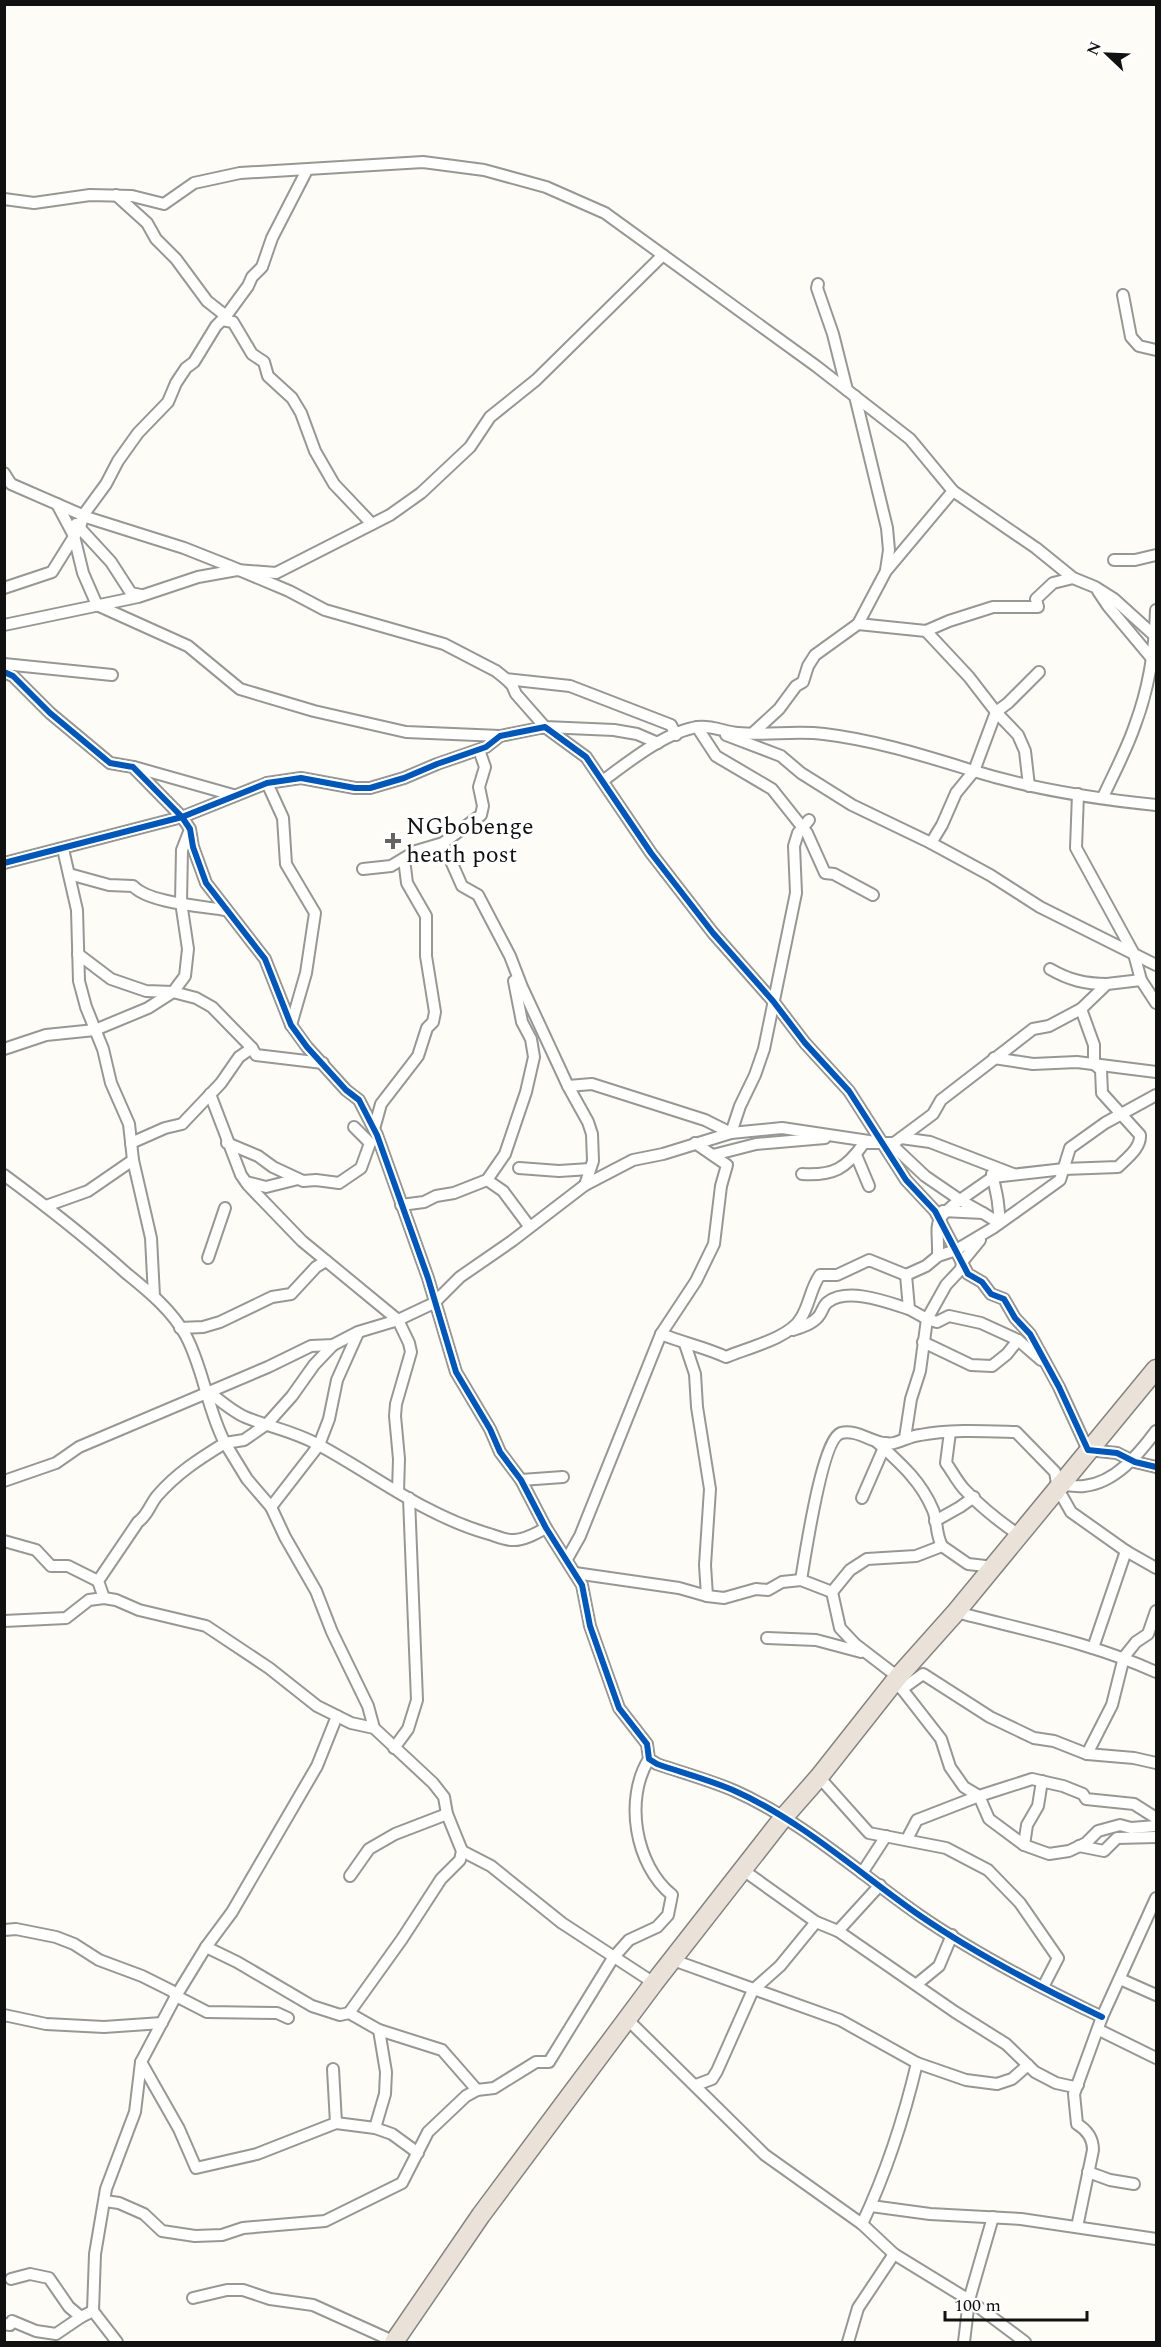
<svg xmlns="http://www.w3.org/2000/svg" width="1161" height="2347" viewBox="0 0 1161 2347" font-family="Spectral,serif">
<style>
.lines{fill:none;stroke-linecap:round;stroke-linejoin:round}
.street-casing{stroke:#979795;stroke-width:14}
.highway-casing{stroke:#858482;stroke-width:21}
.street{stroke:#fffffe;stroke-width:10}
.highway{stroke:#eae1d8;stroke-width:18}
.cycleway-casing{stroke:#fff;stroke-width:10}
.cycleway{stroke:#0057b8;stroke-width:6}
.poi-dot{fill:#646362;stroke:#fff;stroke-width:2}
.labels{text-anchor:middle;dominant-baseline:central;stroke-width:6;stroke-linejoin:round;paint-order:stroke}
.poi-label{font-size:24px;fill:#111;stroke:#fff;text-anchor:start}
</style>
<rect width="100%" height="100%" fill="#fdfcf7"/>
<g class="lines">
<g class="street-casing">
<g id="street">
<path d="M116,195l31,28 9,16 20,20 31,42 19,15"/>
<path d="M4,199l30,4 56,-8 42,1 32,8 30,-21 46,-10 183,-11 61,8 62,17 59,26 211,153 94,73 43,52 83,57 37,30 22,9 19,12 42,38"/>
<path d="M818,284l-1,4 16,46 14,56"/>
<path d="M1123,295l8,42 8,9 17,4"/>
<path d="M222,320l11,2 19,32 12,8 4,14 24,22 9,15 14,38 19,33 38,40"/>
<path d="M855,396l32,132 2,22 -3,20"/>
<path d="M4,473l7,11 78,34 95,30 48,19 57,24 36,19 119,34 52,27 10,8 64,7 101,39 5,10"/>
<path d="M57,504l17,32 9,37 14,32 91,41 52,43 74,22 92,21 94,4"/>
<path d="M76,524l35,38 20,31 10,2"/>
<path d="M1114,560h21l21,-5"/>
<path d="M4,588l48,-16 28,-45 4,-13 22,-30 12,-23 20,-28 30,-31 8,-19 10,-15 8,-6 22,-36 10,-10 22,-30 4,-9 10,-10 10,-29 35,-68"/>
<path d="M1098,591l10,15 46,55"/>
<path d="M858,624l68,7 23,-10 44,-14h45l-2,-8 17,-16 20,-5"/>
<path d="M4,625l134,-28 60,-20 39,-7 39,3 114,-58 31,-22 49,-46 20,-30 46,-37 127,-125"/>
<path d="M926,631l43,46 27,35 22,23 7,16 4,35"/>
<path d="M4,664l108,11"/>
<path d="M4,672l9,4 37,37 60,50 23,4 49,50 8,12 3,18 13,36 59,76 26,66 16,22 39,43 13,10 18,35 51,143 28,94 34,57 10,23 21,28 25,48 36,57 8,41 29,82 28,36 2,15 8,5c26,9 53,16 78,27 67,30 124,82 184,124 58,40 120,72 183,102"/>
<path d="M506,679l6,6 4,9 29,33 69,3 23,4 21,9"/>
<path d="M697,727l19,29 56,33 35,44 18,40 9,1 39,21"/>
<path d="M754,732l25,-23 17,-23 7,-4 5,-16 7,-11 43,-31 28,-53 67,-80"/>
<path d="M726,735l55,21 20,17 51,32 79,38 59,32 50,32 116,58"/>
<path d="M134,767l99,28"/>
<path d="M604,780c24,-18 63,-49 94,-53 13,-2 27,5 40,6 29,3 57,-3 86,1 51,6 101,22 150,37 58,18 122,28 182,34"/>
<path d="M267,783l16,35 3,46 29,49 -9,60 -15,52"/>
<path d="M1078,794l-2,54 58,106 7,26 15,23"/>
<path d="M1103,797c11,-24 24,-48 32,-72 14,-37 20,-76 21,-115"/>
<path d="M443,843l19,43 16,9 32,61 12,31 46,99 20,36 4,12 1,27 -8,24"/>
<path d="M931,843l11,-18 14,-32 18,-22 22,-59 12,-9 31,-31"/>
<path d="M63,849l14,61 2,71 7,26 17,42 8,34 18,41 4,36 18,78 3,58"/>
<path d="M4,863l178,-46 85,-34 34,-5 54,10h15l34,-10 33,-14 49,-17 14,-11 45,-9 41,30 65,96 62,80 60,68 32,42 44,48 57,89 29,31 33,63 14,8 9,12 13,5 11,19 15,16 29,53 29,63 29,3 18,9 21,5"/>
<path d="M363,869l28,-3 25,-15 27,-8 38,-28 2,-9 -4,-19 6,-20 -6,-17"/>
<path d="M69,874l40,11 24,1c16,17 68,20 92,24"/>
<path d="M78,954l33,25 35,12 27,1 23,6 16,9 40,41 4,7 67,8"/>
<path d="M1050,969c19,11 35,15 57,15"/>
<path d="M1081,1009l13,36v19"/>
<path d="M4,1049l42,-14 49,-5 53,-22 25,-16 12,-16 3,-27 -7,-47 1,-52 7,-18"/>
<path d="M994,1058l39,6 44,-2 79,10"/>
<path d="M568,1086l24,-2 113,36 26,13"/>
<path d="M210,1094l31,81 7,10 54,56 96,79 11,23 2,9 -15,52 -1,12 4,43 -1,33"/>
<path d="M374,1129l7,-25 37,-48 9,-28 6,-6 2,-10 -9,-56v-40l-19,-33 -3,-24"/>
<path d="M731,1133l9,-27 15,-31 9,-26 32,-156 -2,-47 4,-13 11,-13"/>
<path d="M901,1138l29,4 83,32"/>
<path d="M131,1143l34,-15 17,-4 39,-41 18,-26 13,-9"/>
<path d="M227,1143l31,13 15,11 30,14 13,-1 23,3 22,-15 9,-25 -16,-16"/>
<path d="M890,1143l35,33 35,24 33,-23 71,-8 54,-2c9,-9 23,-19 22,-32l-38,-42 -1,-23 -7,-6"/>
<path d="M713,1155l43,-11 69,-6"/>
<path d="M856,1155l13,31"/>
<path d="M519,1168l40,3 31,-2"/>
<path d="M802,1174c31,2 44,-5 62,-31h30l39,-29 8,-14 92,-71 16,-3 32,-17 26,-25 34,-4"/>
<path d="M992,1174c4,17 8,32 7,49"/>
<path d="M4,1175c42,31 83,63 122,98 22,18 46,37 60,63 18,34 21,73 39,107 -26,16 -48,30 -68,53 -8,10 -9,19 -19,26l-40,59 6,17"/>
<path d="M487,1180l16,11 26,35"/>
<path d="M246,1182l20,5 32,-8"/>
<path d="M401,1205l23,-3 12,-6 18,-3 33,-13 18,-26 21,-62 8,-35 -3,-18 -9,-17 -8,-41"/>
<path d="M46,1206l42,-15 45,-31"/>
<path d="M943,1211l40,2 16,10"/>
<path d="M980,1240l-18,22 -1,7 -15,16 -19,34 10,3 12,-6 32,7 37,17 23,20"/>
<path d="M938,1256c1,-33 -8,-34 22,-56l23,13"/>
<path d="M208,1258l17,-50"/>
<path d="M906,1275l20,-9 12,-10 18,-6 37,-22 67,-48 10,-32 35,-25 51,-28"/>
<path d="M180,1328l23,-1 17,-5 52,-25 19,-3 25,-27 10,-6"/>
<path d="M793,1330c9,-3 19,-6 25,-13 4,-4 5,-12 10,-15 20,-15 59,0 81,7"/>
<path d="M661,1334c22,9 44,13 65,23 21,-9 64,-19 75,-39 9,-14 9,-29 19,-43h17l32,-15 37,15"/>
<path d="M923,1342l48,23 21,1 15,-12 11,-14"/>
<path d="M685,1344l10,30 2,33 13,82 -5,76 2,31"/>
<path d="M333,1345l-19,20 -22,31 -25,28 -23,16 -19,3 22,36 24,28 14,30 31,54 16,41 36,74 6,22"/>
<path d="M208,1391c11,9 24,20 37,26 24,10 48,14 72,27 56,30 107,71 169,89 8,2 18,7 26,7 11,1 25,-7 34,-12"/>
<path d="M950,1432l-4,31c6,8 12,20 19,27 16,17 35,32 54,45"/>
<path d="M905,1438l6,-39 9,-28 7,-52 -18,-10 -3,-34"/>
<path d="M877,1442c23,21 44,39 56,68 5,12 2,22 9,36"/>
<path d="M521,1480l42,-3"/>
<path d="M4,1481l52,-18 23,-16 189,-80 43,-21 22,-1 25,-13 40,-12 36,-17 26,-26 52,-36 73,-56 48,-25 30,-6 68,-21 51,-5 100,15"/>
<path d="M1061,1485c7,0 16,2 23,1 31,-3 55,-32 72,-55"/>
<path d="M862,1498l24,-55"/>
<path d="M271,1507l48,-62 10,-26 8,-39 21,-47"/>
<path d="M935,1521l25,-14 14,-10"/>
<path d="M4,1541l32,9 15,16h17l30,15"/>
<path d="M567,1559l13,-23 81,-202 35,-53 18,-37 7,-58 6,-21 -32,-22"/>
<path d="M575,1573l104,15 28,8 17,2 32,-9 12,1 14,-8 19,-2 31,12"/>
<path d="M801,1580c4,-23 21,-141 40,-147 17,-5 35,14 53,10 8,-2 17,-7 26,-8 30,-6 65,-4 96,-3l39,40 3,17 13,23 55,39 30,17"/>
<path d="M832,1592l8,36 15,16 43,33 4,12 39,50 9,28 14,20 15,9 10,23 35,26 25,9 20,-3 17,-8 12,-12 22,-6 11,3 25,-2"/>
<path d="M832,1592l18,-22 17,-11 49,-3 26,-10 26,18 26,3"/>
<path d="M956,1612c68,18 137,31 200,60"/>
<path d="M4,1621l62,-3 23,-18 15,-2 12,2 23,10 67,16 63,42 48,38 34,17 23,5 59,55 11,14 3,17 15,37 -2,9 -19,19 -39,60 -53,74"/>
<path d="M767,1638l49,2 45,12"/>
<path d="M1093,1648l33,-97"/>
<path d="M902,1689l21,-15 67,43 44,21 20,3 33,13 47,4 22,5"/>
<path d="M394,1748l14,-19 9,-29 -8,-202"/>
<path d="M1087,1754l25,-49 12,-48 12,-15 12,-8 8,-23"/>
<path d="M819,1777l50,56 77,15 42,22 32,33 38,55 -15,29"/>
<path d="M907,1839l10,-19 62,-24 53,-17 31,7 20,8 3,5 48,5 22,14"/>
<path d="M1024,1845l3,-20 11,-19 4,-25"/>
<path d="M1079,1846l25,5 13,-13 39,-1"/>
<path d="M462,1851l29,15 71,57 92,60"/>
<path d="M743,1870l73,52 22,9 117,81 51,32 29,28 21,11 18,4 4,-2"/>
<path d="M862,1873l24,-37"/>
<path d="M350,1876l19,-27 26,-15 52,-20"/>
<path d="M4,1930l12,-1 40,8 18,7 25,16 43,16 30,15 4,5 31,16 70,1 11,5"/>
<path d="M838,1931l42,-46"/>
<path d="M206,1947l31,15 75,44 28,9 9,-2 30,17 63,20 35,40"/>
<path d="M673,1960l167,60 77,43 49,17 31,4 15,-5 16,-14"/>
<path d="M1120,1979l36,16"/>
<path d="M917,1984l22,-18 13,-31"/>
<path d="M4,2015l42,9 58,3 58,-4"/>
<path d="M627,2019l138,136 97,69 32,30 75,46 56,42"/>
<path d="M1099,2030l57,28"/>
<path d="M141,2062l38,67 17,39 61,-14 79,-31 39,5 17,6 26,19"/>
<path d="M333,2069l3,54"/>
<path d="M696,2085l16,-6 5,-8 36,-81 27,-24 36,-44"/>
<path d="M375,2128l10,-34 1,-22 -7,-42"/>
<path d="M1088,2172l22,8 24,4"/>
<path d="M105,2201l14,2 25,11 18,17 33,5 27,-1 21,-7 82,-7 77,-38 26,-51 38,-36 11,-6 17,-2 42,-26h13l64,-104 16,-18 28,-13 11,-12 4,-20c-37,-30 -48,-96 -23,-136"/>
<path d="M871,2206l59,8 91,5 135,20"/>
<path d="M862,2224c24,-51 42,-106 55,-161"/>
<path d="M1077,2227l16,-77c0,-12 -6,-20 -16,-26l-3,-30 28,-77 54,-119"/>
<path d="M11,2279l19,-5 19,4 20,29 12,10 12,-6"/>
<path d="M193,2298l34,-8h16l27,9 43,6 82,37"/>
<path d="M4,2324l6,1 2,-4 24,10 20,3 25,-17"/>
<path d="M117,2342l-24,-31 2,-57 11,-65 29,-77 6,-50 35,-66 30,-49 26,-35 85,-146 20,-50"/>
<path d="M848,2342l10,-34 36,-54"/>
<path d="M964,2342l5,-42 24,-83"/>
</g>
</g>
<g class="highway-casing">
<path id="highway" d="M394,2342l87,-127 173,-232 129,-165 36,-41 79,-100 58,-65 200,-243"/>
</g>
<use href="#street" class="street"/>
<use href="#highway" class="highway"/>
<g class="cycleway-casing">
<g id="cycleway">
<path d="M4,672l9,4 37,37 60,50 23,4 49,50 8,12 3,18 13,36 59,76 26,66 16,22 39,43 13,10 18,35 51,143 28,94 34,57 10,23 21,28 25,48 36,57 8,41 29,82 28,36 2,15 8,5c26,9 53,16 78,27 67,30 124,82 184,124 58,40 120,72 183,102"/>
<path d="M4,863l178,-46 85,-34 34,-5 54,10h15l34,-10 33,-14 49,-17 14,-11 45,-9 41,30 65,96 62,80 60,68 32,42 44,48 57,89 29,31 33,63 14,8 9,12 13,5 11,19 15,16 29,53 29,63 29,3 18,9 21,5"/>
</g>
</g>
<use href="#cycleway" class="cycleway"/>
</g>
<path class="poi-dot" d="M390 832h6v6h6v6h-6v6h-6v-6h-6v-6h6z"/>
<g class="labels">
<g class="poi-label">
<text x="406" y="827">NGbobenge<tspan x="406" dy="28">heath post</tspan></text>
</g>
</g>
<rect width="1161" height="2347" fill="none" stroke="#111111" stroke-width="12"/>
<g transform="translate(1107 54) rotate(293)" stroke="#ffffff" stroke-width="4.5" paint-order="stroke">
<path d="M0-4.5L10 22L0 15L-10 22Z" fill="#111111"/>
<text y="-9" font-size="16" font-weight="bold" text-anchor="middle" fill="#111111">N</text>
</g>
<path d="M945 2311v9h142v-9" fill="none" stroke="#111111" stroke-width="3"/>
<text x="954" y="2311" font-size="18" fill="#111111" stroke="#ffffff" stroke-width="4.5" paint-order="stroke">100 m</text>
</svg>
